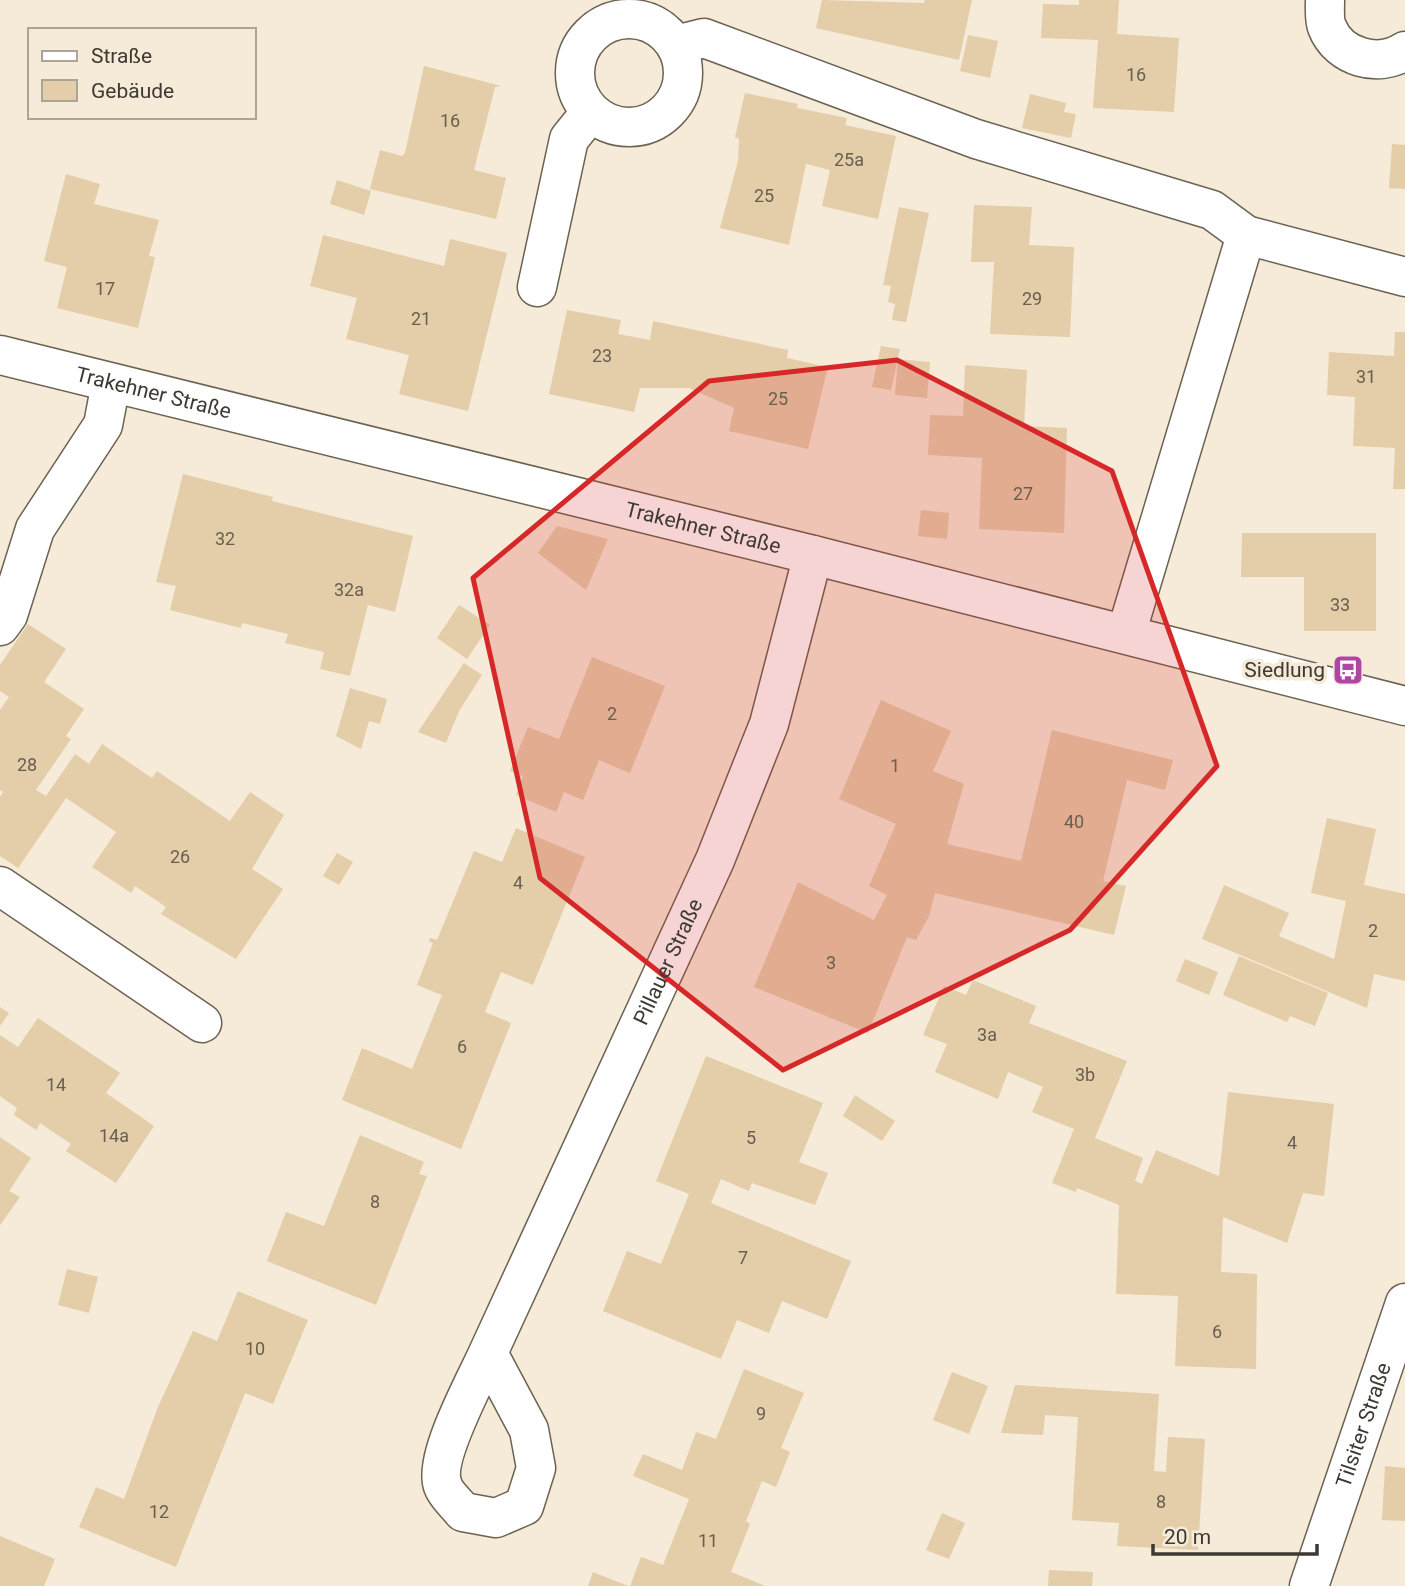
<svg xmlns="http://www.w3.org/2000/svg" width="1405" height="1586" viewBox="0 0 1405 1586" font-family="Roboto,sans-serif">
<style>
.building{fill:#e4cda9}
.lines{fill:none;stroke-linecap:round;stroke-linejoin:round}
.minor-casing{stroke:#6b6252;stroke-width:41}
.minor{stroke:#fff;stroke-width:38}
.marked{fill:#d62828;fill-opacity:0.2;stroke:#d62828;stroke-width:5;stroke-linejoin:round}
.labels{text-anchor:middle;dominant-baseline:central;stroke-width:7;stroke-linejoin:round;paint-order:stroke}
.number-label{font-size:18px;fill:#685f50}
.street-label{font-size:21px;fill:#3e3a33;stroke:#f5ebd8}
.poi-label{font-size:21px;fill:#3e3a33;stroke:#f5ebd8;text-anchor:end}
</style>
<rect width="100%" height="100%" fill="#f5ebd8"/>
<g class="building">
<path d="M822,0l102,3 1,-3h47l-13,60 -143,-32z"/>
<path d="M1079,0h40l-2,34 62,4 -5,74 -81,-4 5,-68 -57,-2 2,-34 36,1z"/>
<path d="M968,35l30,6 -8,37 -30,-7z"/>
<path d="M424,66l77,20 -6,1 -21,83 32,8 -10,41 -126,-30 10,-39 22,6 3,-3z"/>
<path d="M745,93l53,11 -1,4 50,10 -2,7 51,11 -18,83 -56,-13 8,-36 -24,-6 -17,81 -69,-17 18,-67 1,-22 -4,-2z"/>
<path d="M1030,94l36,9 -2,9 12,2 -5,24 -49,-10z"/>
<path d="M1392,144l13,1v44l-16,-1z"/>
<path d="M66,174l34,10 -6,20 65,16 -10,36 6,1 -17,71 -81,-20 10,-41 -23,-6z"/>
<path d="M337,180l34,11 -7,24 -34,-11z"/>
<path d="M974,205l58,2 -3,38 45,2 -4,90 -80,-3 4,-72h-23z"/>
<path d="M899,207l30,6 -23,109 -14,-2 3,-16 -7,-2 3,-16 -8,-1z"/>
<path d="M323,235l121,31 6,-27 57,14 -39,158 -69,-17 10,-39 -63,-16 11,-41 -47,-12z"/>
<path d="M567,310l54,10 -3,14 32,6 3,-19 135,29 -1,8 41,9 -20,82 -79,-18 5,-23 -45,-20h-49l-6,24 -85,-18z"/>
<path d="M1395,332h10v157h-12l2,-41 -42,-2 2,-49 -28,-2 2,-43 65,4z"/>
<path d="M881,346l19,3 -9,41 -19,-3z"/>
<path d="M898,359l32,3 -3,36 -32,-3z"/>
<path d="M965,365l62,5 -3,56 43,2 -3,105 -85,-4 3,-71 -54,-3 2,-40 33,1z"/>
<path d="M183,474l90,23 -1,4 141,35 -18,76 -27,-7 -18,71 -30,-7 4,-17 -39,-9 3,-9 -46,-11 -1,5 -71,-18 6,-24 -20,-4z"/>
<path d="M921,510l28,3 -2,26 -29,-3z"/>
<path d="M557,526l51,13 -22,51 -48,-37z"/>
<path d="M1242,533h134v98h-72v-54h-63z"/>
<path d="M459,605l31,20 -23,34 -30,-21z"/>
<path d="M28,624l38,25 -22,33 40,27 -18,27 5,3 -35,51 10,6 29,-42 14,10 13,-20 50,34 5,-7 73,50 20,-29 34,23 -32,54 31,20 -47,70 -75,-45 5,-7 -31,-21 -4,7 -39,-26 24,-35 -50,-34 -48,70 -18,-12v-59l3,-5 -3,-2v-80l9,-13 -9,-6v-26z"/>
<path d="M592,657l73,29 -35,87 -31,-13 -16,40 -19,-8 -8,20 -40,-17 7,-19 -13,-5 18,-44 31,12z"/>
<path d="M464,663l18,12 -23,36 -13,32 -28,-11z"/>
<path d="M350,688l37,11 -7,25 -11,-3 -8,28 -25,-13z"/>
<path d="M881,700l70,31 -18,40 31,13 -17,60 74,17 31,-131 121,30 -8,30 -38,-10 -24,101 23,5 -12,49 -179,-42 -6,23 -13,24 -9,-3 -39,96 -114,-46 44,-105 76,38 13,-25 -18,-9 27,-62 -57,-25z"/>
<path d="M1327,818l49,11 -12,56 41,9v87l-31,-7 -7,34 -165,-69 22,-54 65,28 -10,23 55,23 12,-58 -35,-8z"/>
<path d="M516,828l69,29 -52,128 -32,-13 -16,40 26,11 -50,126 -119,-49 20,-52 50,21 30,-74 -25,-10 16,-42 -4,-2 1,-3 7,2 37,-89 28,11z"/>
<path d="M337,853l16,9 -14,23 -16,-9z"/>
<path d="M1239,956l89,37 -13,33 -25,-10 -3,6 -64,-27z"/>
<path d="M1185,959l33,13 -9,23 -33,-14z"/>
<path d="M973,980l63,26 -7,17 98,38 -32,77 48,20 -8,23 7,3 14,-34 63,26 9,-84 106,12 -10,92 -21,-3 -16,50 -64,-26 -2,55 36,2 -1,95 -81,-3 3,-70 -62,-2 3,-89 -42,-17 -1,4 -24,-9 22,-54 -42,-17 11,-25 -35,-15 -10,27 -63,-27 12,-28 -24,-9 21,-49 22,9z"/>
<path d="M0,1007l9,6 -9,13z"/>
<path d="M38,1018l82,55 -14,20 48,33 -38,57 -50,-32 5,-7 -31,-21 -4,7 -22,-15 3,-7 -17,-12v-61l18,12z"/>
<path d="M706,1056l117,47 -24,59 29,11 -13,32 -63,-22 -3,8 -28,-12 -10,24 140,58 -24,58 -45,-18 -13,32 -32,-13 -16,39 -118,-48 24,-60 34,13 28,-70 -33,-13z"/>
<path d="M855,1095l40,26 -13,20 -39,-25z"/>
<path d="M360,1135l64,27 -5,12 8,2 -51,129 -109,-44 19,-49 38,14z"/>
<path d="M0,1137l31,21 -22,33 11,6 -20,28z"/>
<path d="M67,1269l31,8 -9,36 -31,-8z"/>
<path d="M238,1291l70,29 -35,84 -28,-11 -69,174 -97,-40 17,-40 28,12 34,-92 35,-76 24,10z"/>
<path d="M744,1369l60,24 -23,55 9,4 -14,35 -14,-6 -16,40 4,3 -19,48 34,14h-135l11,-29 22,8 26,-66 -56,-23 10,-22 39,16 14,-38 20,7z"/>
<path d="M952,1372l36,14 -19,48 -36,-14z"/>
<path d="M1015,1385l144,9 -5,77 12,1 2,-35 37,2 -7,111 -81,-4 2,-23 -47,-3 6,-103 -33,-2 -2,20 -42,-2z"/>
<path d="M1385,1466l20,2v53l-23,-1z"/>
<path d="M942,1513l23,10 -16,36 -23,-9z"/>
<path d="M0,1536l55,23 -11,27h-44z"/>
<path d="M1049,1570l44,2 -1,14h-44z"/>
<path d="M593,1572l35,14h-40z"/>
</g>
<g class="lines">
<g class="minor-casing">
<g id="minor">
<path d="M1325,0c0,8 -1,20 2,27 12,31 52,41 78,24"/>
<circle cx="629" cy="73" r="54"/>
<path d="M676,45l28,-7 272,101 236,71 34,25 159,42"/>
<path d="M537,287l32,-148 21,-26"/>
<path id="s1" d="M0,355l813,200 592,151"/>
<path d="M0,626l8,-11 27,-86 68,-104 8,-42"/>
<path d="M1126,634l120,-399"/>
<path d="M0,886l202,137"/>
<path id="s2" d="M488,1353l41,77 7,38 -12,38 -28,12 -33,-6c-6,-8 -17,-17 -20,-26 -11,-27 33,-106 45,-133l227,-493 54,-136 44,-169"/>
<path id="s3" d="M1309,1586l96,-283"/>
</g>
</g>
<use href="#minor" class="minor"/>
</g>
<path class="marked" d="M897,360l215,111 105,295 -147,164 -287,140 -243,-192 -67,-300 236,-197z"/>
<defs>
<g id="bus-square" transform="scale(1.575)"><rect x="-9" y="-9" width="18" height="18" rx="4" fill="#b045a6" stroke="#f5ebd8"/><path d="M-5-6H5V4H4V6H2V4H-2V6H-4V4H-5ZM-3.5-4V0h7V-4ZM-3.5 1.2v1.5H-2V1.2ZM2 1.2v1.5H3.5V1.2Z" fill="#fff"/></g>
</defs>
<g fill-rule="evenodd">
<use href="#bus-square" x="1348" y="670"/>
</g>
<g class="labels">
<g class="number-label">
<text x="1136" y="74">16</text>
<text x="450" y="120">16</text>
<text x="849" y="159">25a</text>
<text x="764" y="195">25</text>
<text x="105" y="288">17</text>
<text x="1032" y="298">29</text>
<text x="421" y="318">21</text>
<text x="602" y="355">23</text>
<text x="1366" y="376">31</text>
<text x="778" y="398">25</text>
<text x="1023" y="493">27</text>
<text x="225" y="538">32</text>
<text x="349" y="589">32a</text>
<text x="1340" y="604">33</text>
<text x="612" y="713">2</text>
<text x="27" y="764">28</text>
<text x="895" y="765">1</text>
<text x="1074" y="821">40</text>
<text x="180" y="856">26</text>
<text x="518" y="882">4</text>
<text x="1373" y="930">2</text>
<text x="831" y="962">3</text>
<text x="987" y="1034">3a</text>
<text x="462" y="1046">6</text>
<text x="1085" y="1074">3b</text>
<text x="56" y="1084">14</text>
<text x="114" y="1135">14a</text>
<text x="751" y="1137">5</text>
<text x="1292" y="1142">4</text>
<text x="375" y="1201">8</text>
<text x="743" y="1257">7</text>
<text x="1217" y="1331">6</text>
<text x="255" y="1348">10</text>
<text x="761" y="1413">9</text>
<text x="1161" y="1501">8</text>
<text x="159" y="1511">12</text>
<text x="708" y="1540">11</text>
</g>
<g class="street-label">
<text stroke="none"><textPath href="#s1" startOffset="158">Trakehner Straße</textPath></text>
<text stroke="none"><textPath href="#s1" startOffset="724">Trakehner Straße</textPath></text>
<text stroke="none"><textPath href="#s2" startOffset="836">Pillauer Straße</textPath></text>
<text stroke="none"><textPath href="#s3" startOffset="170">Tilsiter Straße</textPath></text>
</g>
<g class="poi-label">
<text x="1325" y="670">Siedlung</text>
</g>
</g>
<rect x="28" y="28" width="228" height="91" fill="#f5ebd8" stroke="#aca496" stroke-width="2"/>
<rect x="42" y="51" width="35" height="10" fill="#ffffff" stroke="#aca496" stroke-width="2"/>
<text x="91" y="63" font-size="21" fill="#3e3a33">Straße</text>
<rect x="42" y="80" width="35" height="21" fill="#e4cda9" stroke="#aca496" stroke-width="2"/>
<text x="91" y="98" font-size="21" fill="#3e3a33">Gebäude</text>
<path d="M1153 1544v10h164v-10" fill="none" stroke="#3e3a33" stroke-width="3.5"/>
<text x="1164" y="1544" font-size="21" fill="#3e3a33" stroke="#f5ebd8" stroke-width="5" paint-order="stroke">20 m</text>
</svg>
